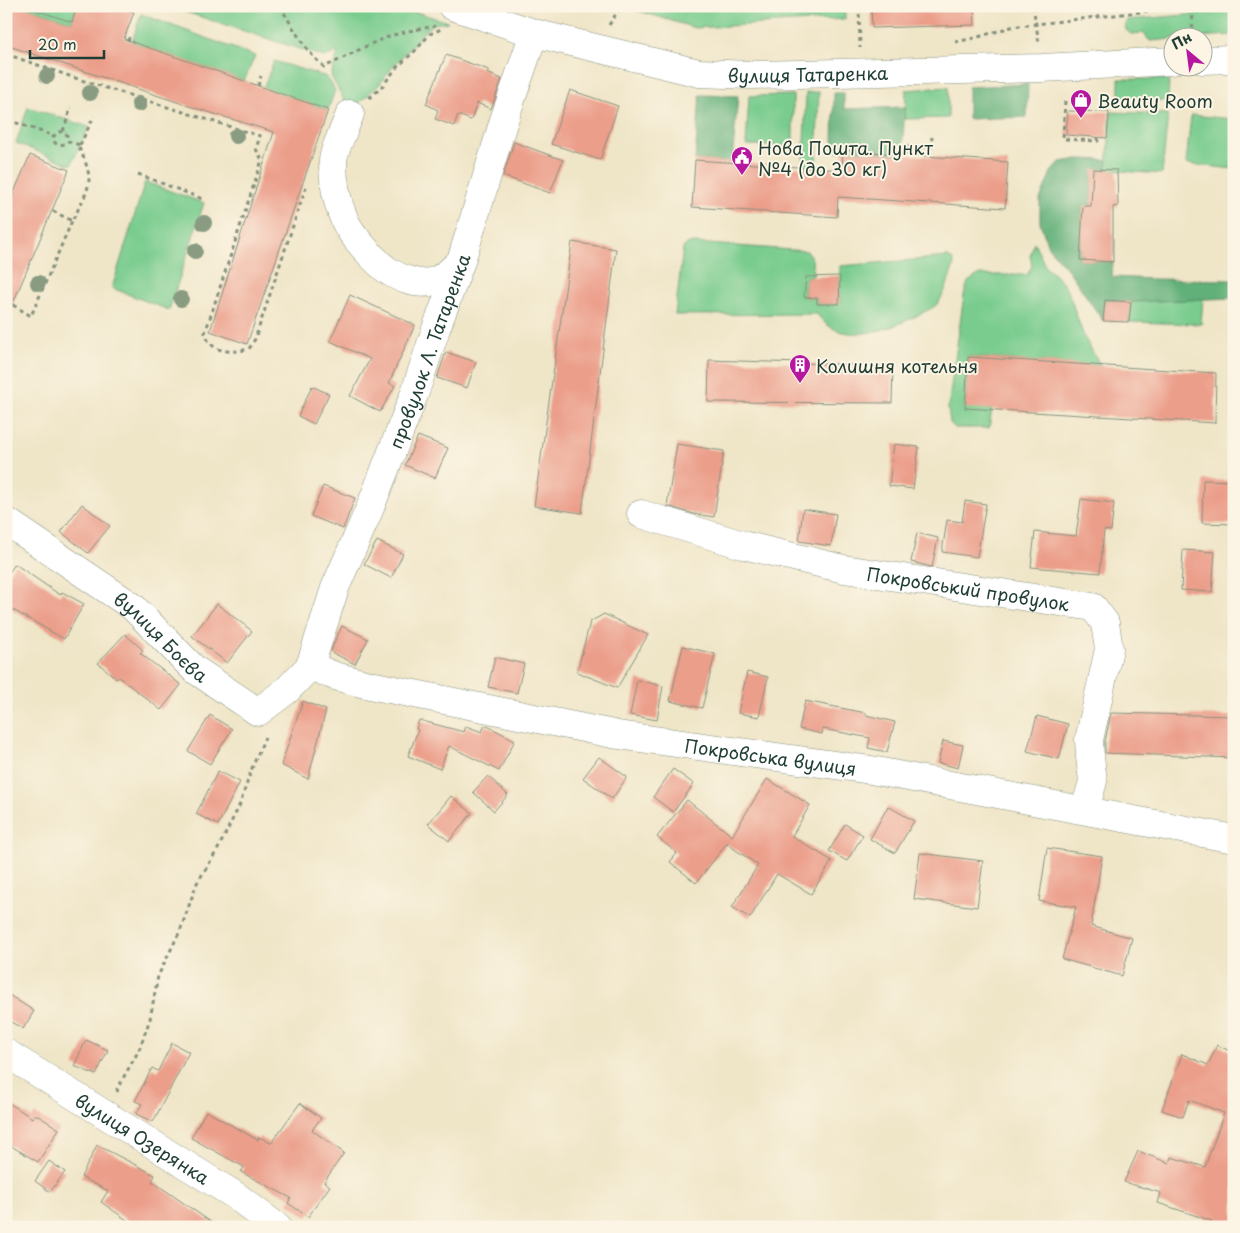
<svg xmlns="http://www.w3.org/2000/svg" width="1240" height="1233" viewBox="0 0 1240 1233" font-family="'Playpen Sans',sans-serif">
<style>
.green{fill:#79cc8e;stroke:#4c8461}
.forest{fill:#62b079;stroke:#407656}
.building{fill:#eb9e8a}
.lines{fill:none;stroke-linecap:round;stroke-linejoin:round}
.minor-casing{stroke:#87917e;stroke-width:29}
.major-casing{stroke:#87917e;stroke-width:29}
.path{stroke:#87917e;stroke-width:3;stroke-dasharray:4 4;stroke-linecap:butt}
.minor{stroke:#fff;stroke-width:28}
.major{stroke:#fff;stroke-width:28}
.tree{fill:#899c82}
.labels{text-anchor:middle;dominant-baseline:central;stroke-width:4;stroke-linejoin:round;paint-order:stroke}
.street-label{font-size:18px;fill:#1f3d34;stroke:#fcf5e5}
.poi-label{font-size:18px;fill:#1f3d34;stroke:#fcf5e5;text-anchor:start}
</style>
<rect width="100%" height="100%" fill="#fcf5e5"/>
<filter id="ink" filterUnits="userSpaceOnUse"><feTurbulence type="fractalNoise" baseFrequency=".02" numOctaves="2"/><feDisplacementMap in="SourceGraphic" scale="10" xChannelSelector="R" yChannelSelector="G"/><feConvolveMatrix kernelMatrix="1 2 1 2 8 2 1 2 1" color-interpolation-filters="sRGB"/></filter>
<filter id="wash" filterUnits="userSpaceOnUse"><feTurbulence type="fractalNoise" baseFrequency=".0096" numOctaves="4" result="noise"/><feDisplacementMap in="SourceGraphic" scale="20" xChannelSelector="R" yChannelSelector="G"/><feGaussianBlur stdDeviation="1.12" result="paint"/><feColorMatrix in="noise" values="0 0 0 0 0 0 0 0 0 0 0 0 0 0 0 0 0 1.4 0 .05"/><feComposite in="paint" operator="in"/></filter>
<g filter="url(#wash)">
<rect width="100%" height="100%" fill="#efe5c7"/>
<g class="green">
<path d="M23,6h54l-5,16z"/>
<path d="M167,6h230l51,16 -15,2 -9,8 -33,37 -12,16 -29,26 -19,-35 7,-24 -14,5z"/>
<path d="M623,6h222v13l-150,9z"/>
<path d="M1234,11v22l-3,2 -34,2 -25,1v1l-22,2 -7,-8 -12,1 -5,-4 -1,-6 2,-4z"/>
<path d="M141,14l114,42 -11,25 -112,-39z"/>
<path d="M274,61l53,16 8,13 -7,20 -65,-22z"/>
<path d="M1119,79h50l-1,22 -49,-2z"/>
<path d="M948,87v31l-43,1 1,-29z"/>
<path d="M819,92l-3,76 -13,-1 3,-74z"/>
<path d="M793,95v52l-47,-2 3,-49z"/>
<path d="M28,107l61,20 -18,38 -55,-22z"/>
<path d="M1111,112l57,2 -6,60 -55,-4z"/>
<path d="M1191,115l43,4v50l-48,-5z"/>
<path d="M145,182l59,21 -35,107 -57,-22z"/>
<path d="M1034,242l12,26 12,9 10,14 16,46 17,29 -133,-9 -3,50 27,2 -3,19h-34l-5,-5 -2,-15 16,-113 4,-13 10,-7h49l5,-9 -2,-10z"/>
<path d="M694,243l113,8 5,8 1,17 -7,1 -2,20 13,1v6h22l1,-38 108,-9 5,3 1,4c-4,12 -9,33 -19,42 -4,3 -12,6 -17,9 -29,15 -78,33 -101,-1l-142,1 8,-67 4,-4z"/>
<path d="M1203,299l-2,25 -72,-2 2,-20z"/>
</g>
<g class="forest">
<path d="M1028,84l-1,33 -59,2v-32z"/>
<path d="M834,93h10v16l61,-2 -3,47 -69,-3z"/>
<path d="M700,95l38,1 -6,66 -37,-2z"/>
<path d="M1078,159l30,1 -1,10h-14l-2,36h-8l-3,54 33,2 -1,15 42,2 80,1v18l-103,4 -26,-2 -2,21 -34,-50 -21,-24 -8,-25v-23l11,-27 9,-10z"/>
</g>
<g id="blocks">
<g class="building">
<path d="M6,6h17l49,16 5,-16h40l17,6 -10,27 204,71 -81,234 -37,-13 64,-199 -76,-23 -192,-64z"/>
<path d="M871,6h103l1,19 -103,3z"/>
<path d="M446,55l43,15 -2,3 15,6 -11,30 -14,-6 -6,17 -13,-5 -4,11 -19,-7 3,-9 -12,-6z"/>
<path d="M570,90l48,16 -18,54 -49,-16z"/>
<path d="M1068,111l41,1 -2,26 -41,-3z"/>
<path d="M514,142l49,18 -13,33 -47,-17z"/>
<path d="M843,150l165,12 -3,46 -167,-11 -1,20 -145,-10 3,-47 147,10z"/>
<path d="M30,155l39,15 -63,150v-109z"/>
<path d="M1093,169l24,1 1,36 -5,1v55l-33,-2 3,-54h8z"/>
<path d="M572,242l44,7 -34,264 -48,-7z"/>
<path d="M840,276l-1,28h-22v-6l-13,-1 2,-20z"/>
<path d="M350,295l65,30 -26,58 6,3 -15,26 -30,-16 20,-37 -40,-18z"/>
<path d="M1105,300l26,2 -2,20 -26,-1z"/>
<path d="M446,352l30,10 -9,26 -30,-10z"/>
<path d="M968,357l248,16 -1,50 -250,-15z"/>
<path d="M709,360l184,6 -1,37 -184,-1z"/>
<path d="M312,386l17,8 -15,30 -16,-8z"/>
<path d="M418,436l30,12 -13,30 -30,-13z"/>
<path d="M677,444l47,7 -10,66 -20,-3 -27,-8z"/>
<path d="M894,444l25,3 -6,42 -24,-3z"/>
<path d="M1203,480l31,1v43l-32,-1z"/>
<path d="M323,486l32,12 -12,31 -32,-13z"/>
<path d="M1081,499l33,4 -3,28 -7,-1 -4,43 -69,-6 4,-35 41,4z"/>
<path d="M965,501l21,3 -9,53 -35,-5 5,-32 15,2z"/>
<path d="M82,504l28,22 -22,27 -27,-21z"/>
<path d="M803,509l33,5 -5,32 -32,-5z"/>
<path d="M917,533l21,5 -6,29 -21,-5z"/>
<path d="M377,541l26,13 -12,24 -27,-14z"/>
<path d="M1183,550l32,2 -3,40 -31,-2z"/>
<path d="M15,564l45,31 2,-3 22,12 -20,35 -58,-33v-29z"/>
<path d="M217,604l35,27 -25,32 -35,-27z"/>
<path d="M604,614l44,21 -31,53 -40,-16 13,-50z"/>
<path d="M342,626l26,13 -13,25 -24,-12 3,-9z"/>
<path d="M125,634l18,16 -3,3 41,32 -20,25 -42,-33 -2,2 -19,-16z"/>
<path d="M683,646l32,8 -13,54 -32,-7z"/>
<path d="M495,657l29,7 -7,29 -29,-6z"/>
<path d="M747,672l21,5 -9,40 -21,-4z"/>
<path d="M637,680l26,6 -6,34 -27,-5z"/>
<path d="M303,701l23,9 -18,69 -27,-14z"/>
<path d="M805,701l61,12v2l29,7 -8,30 -19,-4 2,-10 -47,-9 -1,5 -23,-5z"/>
<path d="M1111,713l123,3v42l-129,-5v-12z"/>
<path d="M210,715l22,14 -22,35 -22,-13z"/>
<path d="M1037,716l31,8 -9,35 -32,-8z"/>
<path d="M419,720l45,12 2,-6 16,6 3,-7 30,15 -16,31 -50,-25 -9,23 -32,-13 10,-26 -2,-1z"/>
<path d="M943,741l20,4 -5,23 -20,-5z"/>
<path d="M599,757l28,20 -15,22 -29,-21z"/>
<path d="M673,769l21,15 -21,28 -20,-15z"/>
<path d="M218,771l22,11 -22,43 -22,-11z"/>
<path d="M488,776l20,19 -14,16 -21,-19z"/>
<path d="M767,779l43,26 -18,31 40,25 -21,33 -34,-20 -27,44 -18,-11 26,-42 -31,-21 1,-2 -32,41 -26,-21 7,-9 -20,-16 30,-37 45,36z"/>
<path d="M451,796l21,17 -23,28 -21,-17z"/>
<path d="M888,806l26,15 -19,32 -25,-14z"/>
<path d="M845,824l18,11 -16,26 -18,-10z"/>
<path d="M1047,848l55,8 -11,70 41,12 -10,38 -60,-17 14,-52 -37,-6z"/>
<path d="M920,853l63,8 -6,46 -63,-8z"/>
<path d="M6,993l28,18 -11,18 -17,-10z"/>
<path d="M86,1040l22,10 -12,25 -22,-9z"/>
<path d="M172,1043l17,9 -36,70 -17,-8 6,-10 -7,-3 17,-33 6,3z"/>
<path d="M1217,1045l17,8v174h-24l2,-6 -54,-18 3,-10 -37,-11 14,-31 31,12 2,-6 34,10 19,-54 -35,-13 -6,17 -21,-7 20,-56 26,11z"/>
<path d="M6,1101l26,17 3,-4 24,15 -21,33 -32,-19z"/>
<path d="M300,1103l21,15 -9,12 32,23 -20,29 6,4 -22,31 -20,-14 3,-5 -50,-26 3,-5 -53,-29 15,-27 52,29 1,-3 12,6z"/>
<path d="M97,1145l58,30 -3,6 66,46h-81l-36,-25 7,-11 -27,-14z"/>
<path d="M49,1161l16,11 -15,20 -15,-11z"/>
</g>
</g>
</g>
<g filter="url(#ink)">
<use href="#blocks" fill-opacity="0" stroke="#87917e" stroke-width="1"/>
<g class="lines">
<g class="minor-casing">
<g id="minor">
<path d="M350,114c-4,11 -17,38 -17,47 0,19 4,42 12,60 6,14 32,43 45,51 11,7 27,13 40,10 13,-2 22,-13 31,-21"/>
<path id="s1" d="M641,514l102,31 101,24 249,38 12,16 4,26 -20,91 1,17 3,24 -8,29"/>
<path id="s2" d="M6,521l127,86 61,62 64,43 29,-22 23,-24 25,-78 35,-80 44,-113 22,-66 25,-68 43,-141 30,-87"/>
<path id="s3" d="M310,666l25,10 30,8 253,51 253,35 363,69"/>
<path id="s4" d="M6,1053l230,143 41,31"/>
</g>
</g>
<g class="major-casing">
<g id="major">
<path id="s5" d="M452,6l82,27 165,40 52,2 291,-7 130,-7"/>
<path d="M1202,60l32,-1"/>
</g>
</g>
<g class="path">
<path d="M280,6c13,21 25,45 44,61 21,-9 40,-21 61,-29 16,-6 34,-9 50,-12"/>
<path d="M859,6l1,42"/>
<path d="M1033,6l6,37"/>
<path d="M609,25l12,-19"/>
<path d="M1192,36l1,-30"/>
<path d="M128,41l2,-6"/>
<path d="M955,42l20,-4 36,-11 180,-21"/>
<path d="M6,54l75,26 179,56 -4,13 6,11 -57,173c6,21 27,20 44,16l6,-10 52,-155"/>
<path d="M258,86l3,-10"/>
<path d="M369,98l12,-10 16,-21 19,-17 14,-16 11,-5"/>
<path d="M1065,101l-2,38 35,2v-3"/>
<path d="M8,120l46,16"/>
<path d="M63,131l8,-23"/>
<path d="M80,145l14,-29"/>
<path d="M906,155v-8h25l1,-10"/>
<path d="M138,174l67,26"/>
<path d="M53,211l19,10c6,-12 17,-29 17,-42 0,-10 -6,-23 -10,-31l1,-3 -12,-4 -1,-6 -4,-4 -6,2 -4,4 2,6 4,2 6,-1 3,-3"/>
<path d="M13,305l18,11 41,-95"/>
<path d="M118,1092l-1,-3 22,-39 11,-31 8,-43 22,-45 17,-48 21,-34 22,-45 12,-36 13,-31"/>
</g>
<use href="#minor" class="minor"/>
<use href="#major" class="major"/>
</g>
<g class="tree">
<circle cx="47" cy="76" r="8"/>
<circle cx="90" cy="93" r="8"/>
<circle cx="139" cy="104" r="8"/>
<circle cx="236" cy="136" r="8"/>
<circle cx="204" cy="223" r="8"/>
<circle cx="195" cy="251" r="8"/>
<circle cx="38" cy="283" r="8"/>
<circle cx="181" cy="299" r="8"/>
</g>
</g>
<defs>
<g id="shop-pin" transform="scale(1.125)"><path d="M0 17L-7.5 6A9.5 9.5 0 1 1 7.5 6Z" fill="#b5179e" stroke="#fcf5e5"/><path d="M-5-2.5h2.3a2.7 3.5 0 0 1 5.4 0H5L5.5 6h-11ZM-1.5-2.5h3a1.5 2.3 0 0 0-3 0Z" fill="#fff"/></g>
<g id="civic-pin" transform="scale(1.125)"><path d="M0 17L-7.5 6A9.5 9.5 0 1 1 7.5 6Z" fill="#b5179e" stroke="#fcf5e5"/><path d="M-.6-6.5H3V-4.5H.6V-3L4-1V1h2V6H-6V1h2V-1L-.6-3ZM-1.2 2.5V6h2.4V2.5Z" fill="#fff"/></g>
<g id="building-pin" transform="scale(1.125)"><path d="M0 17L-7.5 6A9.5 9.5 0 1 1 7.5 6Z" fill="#b5179e" stroke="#fcf5e5"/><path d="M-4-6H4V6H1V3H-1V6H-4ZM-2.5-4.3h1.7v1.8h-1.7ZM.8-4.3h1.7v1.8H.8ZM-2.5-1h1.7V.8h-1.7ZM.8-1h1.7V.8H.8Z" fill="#fff"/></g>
</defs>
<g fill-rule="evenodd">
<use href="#shop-pin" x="1081" y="100"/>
<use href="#civic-pin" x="742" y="157"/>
<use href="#building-pin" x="800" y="365"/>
</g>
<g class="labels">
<g class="street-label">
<text stroke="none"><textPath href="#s5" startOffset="365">вулиця Татаренка</textPath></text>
<text stroke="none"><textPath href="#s2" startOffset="724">провулок Л. Татаренка</textPath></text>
<text stroke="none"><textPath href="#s1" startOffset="336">Покровський провулок</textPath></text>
<text stroke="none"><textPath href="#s2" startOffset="194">вулиця Боєва</textPath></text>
<text stroke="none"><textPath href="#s3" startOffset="470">Покровська вулиця</textPath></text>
<text stroke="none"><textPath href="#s4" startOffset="161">вулиця Озерянка</textPath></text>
</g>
<g class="poi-label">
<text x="1097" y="100">Beauty Room</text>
<text x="758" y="147">Нова Пошта. Пункт<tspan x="758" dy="21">№4 (до 30 кг)</tspan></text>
<text x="816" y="365">Колишня котельня</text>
</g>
</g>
<rect width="1240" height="1233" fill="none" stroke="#fcf5e5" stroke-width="25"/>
<g transform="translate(1188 52) rotate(331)"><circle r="24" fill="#fcf5e5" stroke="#a4ab9e"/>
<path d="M0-4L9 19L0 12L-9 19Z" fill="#b5179e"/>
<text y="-8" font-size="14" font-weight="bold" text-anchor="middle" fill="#1f3d34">Пн</text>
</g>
<path d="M30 50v8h74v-8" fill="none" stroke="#1f3d34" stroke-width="2.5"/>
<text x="38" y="50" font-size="15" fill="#1f3d34" stroke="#fcf5e5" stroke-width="4" paint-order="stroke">20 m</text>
</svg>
